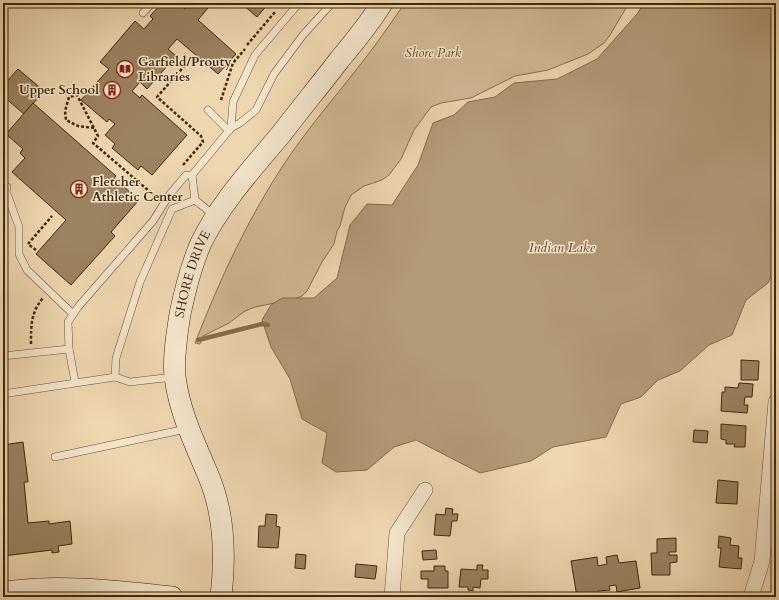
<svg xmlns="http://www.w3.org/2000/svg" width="779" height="600" viewBox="0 0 779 600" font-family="Cardo,serif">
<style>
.green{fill:#d1b893;stroke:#89704e}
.water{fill:#b39a77;stroke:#856c4b}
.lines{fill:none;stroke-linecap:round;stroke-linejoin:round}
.stream{stroke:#856c4b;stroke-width:4.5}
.building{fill:#9b8260;stroke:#41270a}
.service-casing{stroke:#6c5333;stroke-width:8}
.minor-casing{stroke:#6c5333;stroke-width:16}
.secondary-casing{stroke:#41270a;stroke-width:22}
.path{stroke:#41270a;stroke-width:2.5;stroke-dasharray:3 2;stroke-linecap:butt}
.service{stroke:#f4e4cb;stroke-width:7}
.minor{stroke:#f4e4cb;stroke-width:15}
.secondary{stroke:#f4e4cb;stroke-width:21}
.labels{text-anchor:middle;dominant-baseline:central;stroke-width:3;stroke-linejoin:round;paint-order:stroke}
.park-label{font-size:13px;font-style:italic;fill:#5e4425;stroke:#f4e4cb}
.poi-label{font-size:13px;font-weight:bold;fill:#41270a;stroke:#f4e4cb;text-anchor:start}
.street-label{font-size:13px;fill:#41270a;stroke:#f4e4cb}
.water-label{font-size:14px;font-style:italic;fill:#634a2b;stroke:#f4e4cb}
</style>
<rect width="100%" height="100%" fill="#eed6af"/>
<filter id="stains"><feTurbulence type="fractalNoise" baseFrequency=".005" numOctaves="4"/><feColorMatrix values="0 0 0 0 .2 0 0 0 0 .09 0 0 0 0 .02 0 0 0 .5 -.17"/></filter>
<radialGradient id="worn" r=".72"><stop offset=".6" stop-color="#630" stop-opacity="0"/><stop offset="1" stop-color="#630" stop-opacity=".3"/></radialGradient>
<path class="green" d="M405,3h224l-19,32 -6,8 -16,11 -40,16 -33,6 -44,22 -30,5 -10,4 -17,23 -13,29 -12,16 -7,5 -18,6 -13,9 -6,12 -5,19 -3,5 -3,13 -12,18 -15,29 -5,5 -8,3 -39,8 -10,4 -16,12 -26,13 -3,8 -5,-1c25,-64 53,-125 91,-182 23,-34 49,-64 74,-96 16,-20 30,-41 45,-62z"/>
<path class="water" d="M644,3h132v261l-8,19 -22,17 -14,35 -23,10 -29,26 -22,9 -17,17 -20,7 -15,33 -53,10 -22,14 -51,12 -64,-33 -22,7 -27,23 -31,2 -14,-9 5,-30 -25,-14 -12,-40 -19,-32 -9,-27 9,-15 11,-7h32l23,-20 13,-53 17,-21 25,1 26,-40 15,-42 21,-8 14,-13 27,-5 19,-14 43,-4 40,-20 40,-45z"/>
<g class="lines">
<path class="stream" d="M198,340l64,-16 6,1"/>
</g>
<g class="building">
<path d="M162,3h16l7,6 4,-6h8l4,4 3,-4h8l-14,17 38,34 -18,20 -41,-35 -9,10 8,7 -29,33 -7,-7 -8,9 8,7 2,-3 45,40 -35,40 -11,-9 -3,4 -26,-22 3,-4 -10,-9 10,-11 -6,-5 -2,3 -26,-22 28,-31 -9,-7 35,-41 9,8 9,-10 -3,-3z"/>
<path d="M241,3h28l-12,14z"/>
<path d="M18,69l26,22 -20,23 -21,-18v-10z"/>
<path d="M33,103l83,73 -2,2 25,22 -28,32 4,4 -44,49 -35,-31 30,-34 -54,-48 13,-14 -5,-5 3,-4 -17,-15z"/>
<path d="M741,360l18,1 -1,19h-17z"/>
<path d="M739,383l14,1 -1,13h-7l-1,8h4l-1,8 -26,-2 1,-19h3v-5l13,1z"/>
<path d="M721,424l25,2 -1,21h-11l1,-3h-9v-4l-5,-1z"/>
<path d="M694,430l14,1 -1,12 -14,-1z"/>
<path d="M23,442l5,40h-4l4,41 21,-2v3l21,-3 2,23 -14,2 1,6 -7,1v-3l-49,6v-32l3,-1 -3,-28v-50z"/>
<path d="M718,480l20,2 -1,22 -21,-1z"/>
<path d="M446,508l7,1 -1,5h6l-1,7h-5l-2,15 -16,-1 2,-21 9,1z"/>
<path d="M266,514l11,1 -1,11 4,1 -2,21 -20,-1 1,-21h6z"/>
<path d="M719,536l12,2 -1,7 9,1 -1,12h4l-1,11 -22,-2 2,-19h-3z"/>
<path d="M676,538v14h-7v3h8v7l-7,1v12h-18l-1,-22h6v-14z"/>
<path d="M436,550l1,9 -14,1 -1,-9z"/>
<path d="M296,554l10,1 -1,14 -10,-1z"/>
<path d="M617,555l2,8 17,-2 4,27 -23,4 -1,-7 -7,1 1,4 -12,1 1,6h-22l-6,-36 26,-4 1,9 9,-2 -1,-7z"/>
<path d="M356,564l21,2 -2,13 -20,-2z"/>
<path d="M477,565h6l-1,5h6v9h-7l-1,9 -7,-1v4l-5,-1v-3h-9l2,-18 16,1z"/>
<path d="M434,566h11v5h3v17h-20v-9h-7v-8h13z"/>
</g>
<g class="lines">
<g class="service-casing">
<g id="service">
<path d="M143,13l9,-10"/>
<path d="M208,110l21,21"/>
<path d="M231,128l2,-26 22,-47 44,-52"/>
<path d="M7,187l-1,4 13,36v27l8,16 46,44"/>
<path d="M214,215l-19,-15 -3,-25 39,-47 9,-5 16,-13 18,-36 29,-39 29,-32"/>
<path d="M69,349l6,33"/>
<path d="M3,356l66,-7 -1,-27 10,-15 75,-86 17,-27 16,-19h6"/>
<path d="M173,377l-43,5 -15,-5 1,-19 24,-76 32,-73 23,-9"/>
<path d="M3,394l112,-17"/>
<path d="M55,457l131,-28"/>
</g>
</g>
<g class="minor-casing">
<g id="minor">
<path d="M392,597l5,-64 28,-43"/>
<path d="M751,597l11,-36 14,-159"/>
</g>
</g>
<g class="secondary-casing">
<g id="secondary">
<path d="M3,592c11,-1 22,-2 34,-3 45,-2 90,3 135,8"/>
<path id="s1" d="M221,597c4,-35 4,-72 -7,-106 -3,-10 -7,-19 -11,-28 -12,-28 -24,-55 -28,-86 -2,-20 2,-43 5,-63 5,-24 11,-48 21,-71 20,-41 52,-75 81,-110 19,-25 39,-49 58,-74 15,-18 30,-36 42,-56"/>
</g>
</g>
<g class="path">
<path d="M247,45l28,-33"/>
<path d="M221,100l12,-37 12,-14"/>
<path d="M94,128l-16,-2 -12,-6 -1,-9 4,-14 8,-2 21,41 -5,7 63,54"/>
<path d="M183,165l20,-23 -2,-6 -44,-39 30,-34"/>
<path d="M36,250l-8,-6 24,-28"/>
<path d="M31,344c0,-19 0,-32 12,-46"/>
</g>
<use href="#service" class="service"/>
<use href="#minor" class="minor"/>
<use href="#secondary" class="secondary"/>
</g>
<defs>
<g id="library-ring" transform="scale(0.9)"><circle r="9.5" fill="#f4e4cb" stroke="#8f2418" stroke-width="1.5"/><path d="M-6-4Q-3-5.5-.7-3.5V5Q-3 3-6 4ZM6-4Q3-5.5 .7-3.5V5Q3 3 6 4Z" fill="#8f2418"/></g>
<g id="building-ring" transform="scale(0.9)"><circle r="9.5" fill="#f4e4cb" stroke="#8f2418" stroke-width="1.5"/><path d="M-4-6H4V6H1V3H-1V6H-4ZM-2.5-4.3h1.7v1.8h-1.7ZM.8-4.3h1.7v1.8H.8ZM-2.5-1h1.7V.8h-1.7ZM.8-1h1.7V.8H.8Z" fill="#8f2418"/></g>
</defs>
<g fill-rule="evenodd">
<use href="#library-ring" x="125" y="69"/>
<use href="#building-ring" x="112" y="90"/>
<use href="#building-ring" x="79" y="189"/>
</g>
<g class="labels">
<g class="park-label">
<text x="433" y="53">Shore Park</text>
</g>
<g class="poi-label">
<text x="138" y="62">Garfield/Prouty<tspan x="138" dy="15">Libraries</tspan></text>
<text x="99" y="90" text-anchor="end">Upper School</text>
<text x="92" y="182">Fletcher<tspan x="92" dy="15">Athletic Center</tspan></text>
</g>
<g class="street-label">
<text stroke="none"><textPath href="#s1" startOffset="333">SHORE DRIVE</textPath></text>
</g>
<g class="water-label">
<text x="562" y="247">Indian Lake</text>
</g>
</g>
<rect width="779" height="600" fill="none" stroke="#eed6af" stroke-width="16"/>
<rect x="4" y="4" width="771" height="592" fill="none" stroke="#41270a" stroke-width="2"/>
<rect x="8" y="8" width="763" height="584" fill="none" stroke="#41270a"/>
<rect width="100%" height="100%" filter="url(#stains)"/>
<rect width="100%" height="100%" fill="url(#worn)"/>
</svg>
